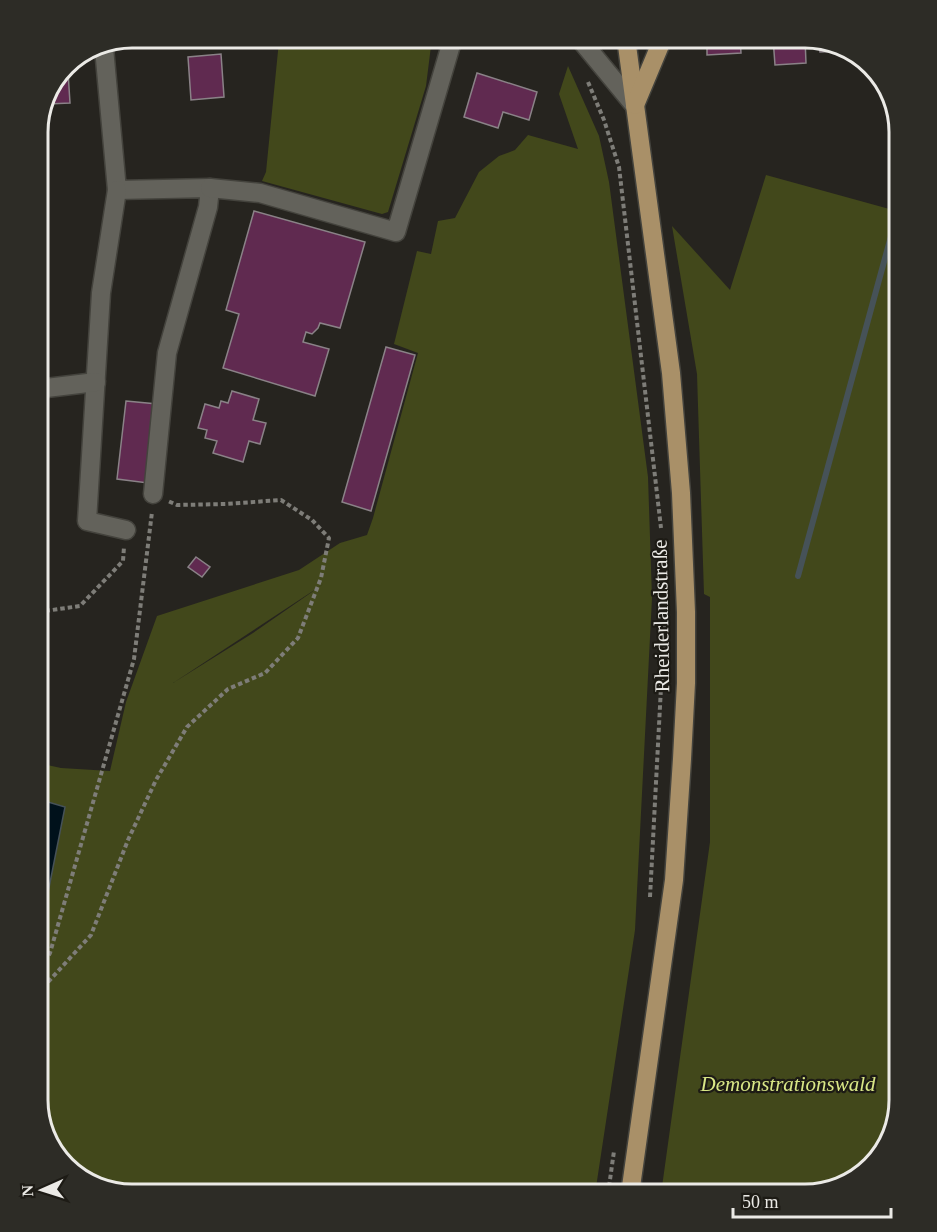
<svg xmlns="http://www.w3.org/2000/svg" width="937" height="1232" viewBox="0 0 937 1232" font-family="Georgia,serif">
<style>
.green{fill:#42481b;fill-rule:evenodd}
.water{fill:#00111b;stroke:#465258;stroke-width:1.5}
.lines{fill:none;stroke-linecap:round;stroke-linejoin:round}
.stream{stroke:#465258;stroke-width:6}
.building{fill:#602a50;stroke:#8a8287;stroke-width:1.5}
.minor-casing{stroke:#44433d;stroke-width:21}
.major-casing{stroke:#44433d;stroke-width:21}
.path{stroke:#7e7d78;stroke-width:4;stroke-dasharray:4.5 3;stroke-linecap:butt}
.minor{stroke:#63625b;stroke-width:18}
.major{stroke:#a99068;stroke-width:18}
.labels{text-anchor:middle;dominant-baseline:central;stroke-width:4.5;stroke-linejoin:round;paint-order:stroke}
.street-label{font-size:21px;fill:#ebeae6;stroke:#1d1b15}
.park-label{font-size:21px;font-style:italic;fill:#d9e786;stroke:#1d1b15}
.rim{fill:none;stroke:#ebeae6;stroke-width:3}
</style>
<rect width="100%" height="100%" fill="#26241f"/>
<g class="green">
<path d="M330,38h102l-6,48 -38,126 -6,2 -120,-33 4,-9 13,-131z"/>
<path d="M568,66l31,70 10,46 39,295 4,121 -17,332 -40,264h-469l-41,-12 -32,-30 -15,-52v-166l3,-6 24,-121 -27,-8v-36l23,5 49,3 16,-69 31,-86 142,-46 41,-27 27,-8 6,-17 45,-165 -24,-9 23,-93 14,3 7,-33 17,-3 24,-46 20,-16 16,-6 13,-15 50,14 -19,-55zM325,583l-72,50 -80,50z"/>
<path d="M766,175l127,35 6,-20v910l-12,47 -30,32 -52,15h-144l49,-352v-245l-6,-3 -7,-220 -25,-148 58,64z"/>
</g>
<path class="water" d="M38,799l27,8 -24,121 -3,6z"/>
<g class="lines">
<path class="stream" d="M798,576l98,-358"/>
</g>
<g class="building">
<path d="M707,38h33l1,15 -34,2z"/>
<path d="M773,38h32l1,25 -31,2z"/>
<path d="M819,40l28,8v3l-27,1z"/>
<path d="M221,54l3,43 -33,3 -3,-43z"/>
<path d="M64,72h4l2,31 -22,1z"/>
<path d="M477,73l60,19 -8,28 -26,-8 -5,16 -34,-11z"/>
<path d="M254,211l111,31 -25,86 -20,-5 -2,5 -6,6 -6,-2 -3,10 26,7 -14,47 -92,-28 16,-54 -13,-4z"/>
<path d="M38,279h5l-1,24h-4z"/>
<path d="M386,347l29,8 -44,156 -29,-9z"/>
<path d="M232,391l27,8 -6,21 13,3 -6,21 -11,-3 -6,21 -30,-9 4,-12 -12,-3 2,-8 -9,-2 7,-24 14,4 2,-7 7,2z"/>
<path d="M126,401l31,3 -9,79 -31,-4z"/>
<path d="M196,557l14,10 -8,10 -14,-10z"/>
</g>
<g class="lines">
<g class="minor-casing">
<g id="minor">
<path d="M579,38l56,68"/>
<path d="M104,48l13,142 93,-2 -2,19 -41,146 -14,141"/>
<path d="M210,188l50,5 136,39 57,-194"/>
<path d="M117,190l-16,103 -14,228 39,9"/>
<path d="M38,389l58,-7"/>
</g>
</g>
<g class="major-casing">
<g id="major">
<path d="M626,38l45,335 10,120 5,119v71l-4,76 -8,121 -44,314"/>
<path d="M635,105l28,-67"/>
</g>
</g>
<g class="path">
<path d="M588,82l16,38 15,47 42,361"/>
<path d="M38,612l42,-6 43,-45 1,-14"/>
<path d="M650,897l15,-286"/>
<path d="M38,975l12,-22 84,-294 18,-147"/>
<path d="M38,993l53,-58 37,-95 28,-60 31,-53 41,-38 37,-16 33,-35 23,-60 8,-40 -17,-18 -31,-20 -55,4 -49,1 -9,-4"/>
<path d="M608,1194l6,-43"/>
</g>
<use href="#minor" class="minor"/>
<use href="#major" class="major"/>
</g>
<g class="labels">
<g class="street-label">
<text transform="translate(661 616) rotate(-91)">Rheiderlandstraße</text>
</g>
<g class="park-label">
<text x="788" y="1084">Demonstrationswald</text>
</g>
</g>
<path d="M0 0H937V1232H0ZM132 48H805A84 84 0 0 1 889 132V1100A84 84 0 0 1 805 1184H132A84 84 0 0 1 48 1100V132A84 84 0 0 1 132 48Z" fill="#2d2c26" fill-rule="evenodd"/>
<path class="rim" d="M132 48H805A84 84 0 0 1 889 132V1100A84 84 0 0 1 805 1184H132A84 84 0 0 1 48 1100V132A84 84 0 0 1 132 48Z"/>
<g transform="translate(42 1190) rotate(267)" stroke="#1d1b15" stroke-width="4.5" paint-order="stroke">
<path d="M0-4.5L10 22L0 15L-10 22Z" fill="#ebeae6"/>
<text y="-9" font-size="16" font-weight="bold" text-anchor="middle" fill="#ebeae6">N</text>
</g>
<path d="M733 1208v9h158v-9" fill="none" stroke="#ebeae6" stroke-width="3"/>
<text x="742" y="1208" font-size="18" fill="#ebeae6" stroke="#1d1b15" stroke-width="4.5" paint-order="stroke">50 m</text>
</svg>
